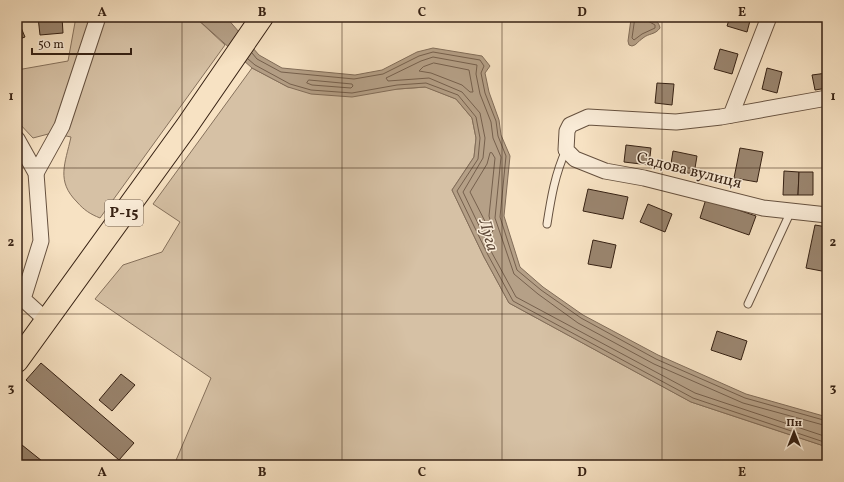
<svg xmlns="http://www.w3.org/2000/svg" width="844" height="482" viewBox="0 0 844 482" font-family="Vollkorn,serif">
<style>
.green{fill:#d6c1a5;stroke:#86715c}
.water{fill:#b5a087;stroke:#826d59}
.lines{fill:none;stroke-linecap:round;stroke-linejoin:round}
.shore{stroke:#76604d;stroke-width:1}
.building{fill:#9a856f;stroke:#362113}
.lane-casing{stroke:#66513f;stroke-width:9}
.street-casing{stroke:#66513f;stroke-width:17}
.primary-casing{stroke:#362113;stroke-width:24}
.lane{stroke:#faecd8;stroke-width:7}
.street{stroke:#faecd8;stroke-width:15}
.primary{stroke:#f7e2c3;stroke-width:22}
.grid{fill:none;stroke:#362113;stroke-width:1;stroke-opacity:0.55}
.labels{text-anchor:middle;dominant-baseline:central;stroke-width:3;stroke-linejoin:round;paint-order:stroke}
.shield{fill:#faecd8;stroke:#715e4e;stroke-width:1}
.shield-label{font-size:15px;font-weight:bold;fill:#362113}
.street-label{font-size:16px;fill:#362113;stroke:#faecd8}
.water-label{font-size:17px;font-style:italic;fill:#624d3c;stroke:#faecd8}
.neatline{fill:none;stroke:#362113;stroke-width:1.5}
.grid-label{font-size:13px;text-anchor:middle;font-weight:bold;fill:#362113}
</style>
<rect width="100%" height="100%" fill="#f7e2c3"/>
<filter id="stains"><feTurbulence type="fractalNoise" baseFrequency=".005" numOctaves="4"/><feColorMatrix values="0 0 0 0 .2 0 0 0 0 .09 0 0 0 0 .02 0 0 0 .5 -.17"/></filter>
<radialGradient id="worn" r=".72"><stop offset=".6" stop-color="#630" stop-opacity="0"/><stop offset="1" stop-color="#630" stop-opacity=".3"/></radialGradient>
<g class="green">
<path d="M76,17h119l30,28 -125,173c-10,-4 -16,-8 -23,-16 -21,-21 -12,-38 -6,-65l-19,-4 -19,5 -16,-17v-51l51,-9z"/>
<path d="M252,68l36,19 110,2 28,-2 30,12 16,19 4,20 -2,19 -22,33 32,67 25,46 182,99 136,45v18h-653l37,-87 -116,-79 28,-34 39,-13 18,-30 -27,-18z"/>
</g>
<g class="water">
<path d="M195,17h31l33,38 23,13 73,7 27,-5 35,-18 16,-4 49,8 8,10 -5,7 4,19 10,28 2,15 9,21 -6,60 16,51 23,20 40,28 75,40 88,39 81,23v30l-136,-45 -182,-99 -25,-46 -32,-67 22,-33 2,-19 -4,-20 -16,-19 -31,-12 -27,2 -46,8 -41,-3 -23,-7 -36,-19z"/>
<path d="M633,17c10,0 25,-1 27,11 -5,7 -11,5 -17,10 -5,3 -6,7 -11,8l-3,-1 -1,-4 3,-22z"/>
</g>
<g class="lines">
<g class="shore">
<path d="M635,17l-3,21 2,2 8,-6 13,-6v-3l-7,-4 -1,-4"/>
<path d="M252,53l5,6 24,13 73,7 29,-5 36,-18 14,-4 47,8 4,6 -3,7 4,20 11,28 2,15 8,20 -6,61 17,53 24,20 40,28 75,41 89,39 82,23"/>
<path d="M248,59l7,6 35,19 21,6 41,3 45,-8 29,-2 32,12 18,22 4,21 -2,21 -21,32 31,64 25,46 180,97 134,45"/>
<path d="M434,63l35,7 4,22h-3l-8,-7 -31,-12 -12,-2 4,-4z"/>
<path d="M309,80l43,4 1,2 -2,2 -39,-3 -5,-2z"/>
<path d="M492,153l3,5 -6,58 4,15 -2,2 -21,-41 17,-28 3,-11z"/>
<path d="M827,426l-84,-23 -89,-39 -76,-41 -40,-29 -24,-20 -19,-56 6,-61 -8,-19 -2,-16 -11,-28 -4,-20 1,-9 -44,-8 -12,4 -35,17 2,3 41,-3 33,14 18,21 5,25 -2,20 -20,34 29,61 24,44 179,96 132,44"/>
</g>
</g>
<g class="building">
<path d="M38,17h24l1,16 -23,2z"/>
<path d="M730,17h21l-4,15 -20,-6z"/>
<path d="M17,18l8,19 -8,3z"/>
<path d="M720,49l18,5 -6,20 -18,-5z"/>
<path d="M767,68l15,4 -5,21 -15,-4z"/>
<path d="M827,73v15l-12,2 -3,-15z"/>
<path d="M657,83l17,1 -2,21 -17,-2z"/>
<path d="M626,145l25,3 -2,17 -25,-3z"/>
<path d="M740,148l23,4 -6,30 -23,-4z"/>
<path d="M673,151l24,5 -3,18 -24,-4z"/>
<path d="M784,171l15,1 -1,23h-15z"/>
<path d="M799,172h14v23h-15z"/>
<path d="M588,189l40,8 -5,22 -40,-8z"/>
<path d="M706,199l50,17 -7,19 -49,-17z"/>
<path d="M648,204l24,10 -7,18 -25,-10z"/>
<path d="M815,225l12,2v45l-21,-4z"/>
<path d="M593,240l23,5 -5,23 -23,-4z"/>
<path d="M717,331l30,10 -6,19 -30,-10z"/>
<path d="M41,363l93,80 -15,17 -93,-80z"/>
<path d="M121,374l14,11 -23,26 -13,-11z"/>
<path d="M17,441l30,24h-30z"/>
</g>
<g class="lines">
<g class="lane-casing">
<g id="lane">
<path d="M547,224c4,-26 8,-50 19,-74"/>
<path d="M748,304l43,-93"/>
</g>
</g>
<g class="street-casing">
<g id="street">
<path d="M827,98l-106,19 -45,5 -88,-5 -18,8 -3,6 -1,19 9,9 30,12 39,7 119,30 64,7"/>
<path d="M731,115l38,-98"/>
<path d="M17,139l19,34 5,68 -18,58 23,21"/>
<path d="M36,173l26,-47 36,-109"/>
</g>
</g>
<g class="primary-casing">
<path id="primary" d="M17,361l170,-235 75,-109"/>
</g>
<use href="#lane" class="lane"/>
<use href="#street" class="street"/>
<use href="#primary" class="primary"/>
</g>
<path class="grid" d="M182,17v448M342,17v448M502,17v448M662,17v448M17,168h810M17,314h810"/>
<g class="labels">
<rect class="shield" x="105" y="200" width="38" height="26" rx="3"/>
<g class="shield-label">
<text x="124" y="213">Р-15</text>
</g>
<g class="street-label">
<text transform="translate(689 171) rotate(14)">Садова вулиця</text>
</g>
<g class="water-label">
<text transform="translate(488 235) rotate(74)">Луга</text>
</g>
</g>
<rect width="844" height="482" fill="none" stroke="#f7e2c3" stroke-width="44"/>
<g transform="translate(794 432)" stroke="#faecd8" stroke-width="3" paint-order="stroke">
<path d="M0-3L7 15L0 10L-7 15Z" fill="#362113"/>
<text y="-6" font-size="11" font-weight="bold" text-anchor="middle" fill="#362113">Пн</text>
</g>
<path d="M32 48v6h99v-6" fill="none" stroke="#362113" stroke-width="2"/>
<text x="38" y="48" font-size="12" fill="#362113" stroke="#faecd8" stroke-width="3" paint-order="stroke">50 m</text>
<rect x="22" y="22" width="800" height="438" class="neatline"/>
<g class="grid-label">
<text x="102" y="16">A</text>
<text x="262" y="16">B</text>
<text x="422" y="16">C</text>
<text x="582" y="16">D</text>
<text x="742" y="16">E</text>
<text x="11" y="100">1</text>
<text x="833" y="100">1</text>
<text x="11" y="246">2</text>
<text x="833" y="246">2</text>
<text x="11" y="392">3</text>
<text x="833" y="392">3</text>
<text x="102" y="476">A</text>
<text x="262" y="476">B</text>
<text x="422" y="476">C</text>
<text x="582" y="476">D</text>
<text x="742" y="476">E</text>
</g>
<rect width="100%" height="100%" filter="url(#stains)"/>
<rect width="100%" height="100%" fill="url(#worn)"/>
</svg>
